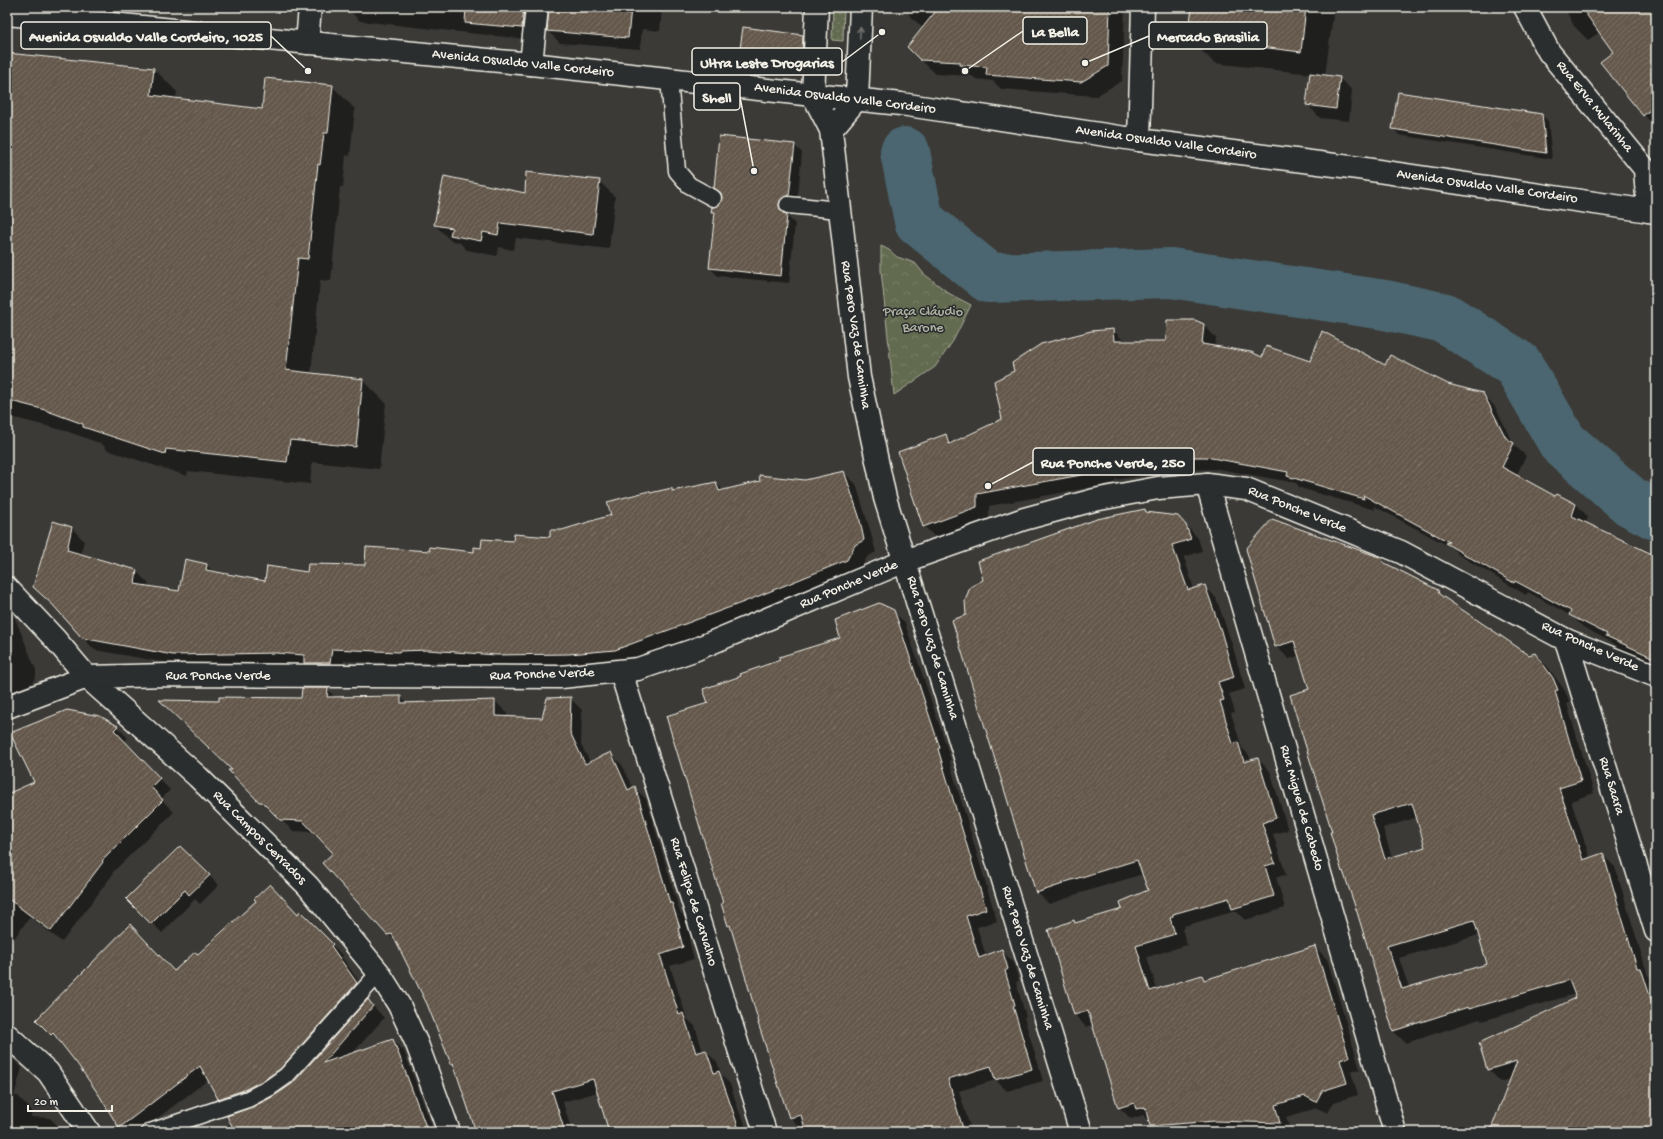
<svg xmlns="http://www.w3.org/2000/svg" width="1663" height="1139" viewBox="0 0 1663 1139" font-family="'Gochi Hand',sans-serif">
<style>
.grass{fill:url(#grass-dots);stroke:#abae9c}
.park{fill:url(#park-crowns);stroke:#abae9c}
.shadow{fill:#0007;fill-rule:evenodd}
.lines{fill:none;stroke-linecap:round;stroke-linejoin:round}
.river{stroke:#4b666f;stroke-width:50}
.building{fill:url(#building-hatch);stroke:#f4f1e8;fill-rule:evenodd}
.service-casing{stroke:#f4f1e8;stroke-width:19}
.minor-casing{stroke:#f4f1e8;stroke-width:25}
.tertiary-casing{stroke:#f4f1e8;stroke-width:25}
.secondary-casing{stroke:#f4f1e8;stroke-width:25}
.service{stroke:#2a2d2e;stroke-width:16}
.minor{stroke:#2a2d2e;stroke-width:22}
.tertiary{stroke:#2a2d2e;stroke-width:22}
.secondary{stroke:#2a2d2e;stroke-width:22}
.oneway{stroke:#71726f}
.labels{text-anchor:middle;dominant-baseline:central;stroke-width:3;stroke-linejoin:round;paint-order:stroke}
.street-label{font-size:14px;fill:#f4f1e8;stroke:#2a2d2e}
.park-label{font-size:14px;fill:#b2b4a4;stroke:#2a2d2e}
.leader{fill:none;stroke:#f4f1e8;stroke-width:1.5}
.callout-dot{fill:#f4f1e8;stroke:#2a2d2e;stroke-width:1.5}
.callout{fill:#2a2d2e;stroke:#f4f1e8;stroke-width:1.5}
.callout-label{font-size:15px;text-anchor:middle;font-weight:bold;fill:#f4f1e8}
</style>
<defs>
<pattern id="grass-dots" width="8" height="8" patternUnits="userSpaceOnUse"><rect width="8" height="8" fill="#626a50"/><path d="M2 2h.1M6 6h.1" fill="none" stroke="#798069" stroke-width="1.8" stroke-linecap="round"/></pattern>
<pattern id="park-crowns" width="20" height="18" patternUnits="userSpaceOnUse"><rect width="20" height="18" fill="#626a50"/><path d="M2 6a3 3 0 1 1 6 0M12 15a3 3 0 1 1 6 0" fill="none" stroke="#798069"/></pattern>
<pattern id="building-hatch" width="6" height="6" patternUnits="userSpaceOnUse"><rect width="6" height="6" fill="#64584c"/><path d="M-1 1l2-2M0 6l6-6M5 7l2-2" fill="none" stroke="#7b7066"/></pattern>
</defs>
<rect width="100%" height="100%" fill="#3b3a37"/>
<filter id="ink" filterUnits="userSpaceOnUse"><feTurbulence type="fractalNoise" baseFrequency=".025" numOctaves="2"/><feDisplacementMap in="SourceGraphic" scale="8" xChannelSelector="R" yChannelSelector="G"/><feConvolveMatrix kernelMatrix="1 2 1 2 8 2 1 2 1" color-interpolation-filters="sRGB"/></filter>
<g filter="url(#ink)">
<path class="grass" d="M833,7h11l-1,34 -11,-1z"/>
<path class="park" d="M881,246l8,4 8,7 18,6 9,11 26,20 21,11 -18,36 -18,26 -41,28 -13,-125z"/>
<g class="shadow">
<path d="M208,7h78l-1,7z"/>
<path d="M348,7h198l-12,33 -174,-19 -12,-12z"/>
<path d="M550,7h112l-2,24 -18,-2 -2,20 -80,-6 -12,-12z"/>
<path d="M910,7h215l-3,74 -26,15 -95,-7 -8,-8 -17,-2 -4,-3 -36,-2 -15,-14 2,-32 -14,-13z"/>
<path d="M1193,7h141l-9,69 14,2 13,12 -3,31 -29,-3 -12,-13 3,-31 -97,-11 -25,-25z"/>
<path d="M1564,7h92v120l-12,-12 -30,-63 -14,-20 -12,8 -14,-14z"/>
<path d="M803,36l6,6 -1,18 -60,-6 -6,-6z"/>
<path d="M7,54l147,15 23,23 -1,7 87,11 69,-24 23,23 -5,47 -4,-1 -3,32h-3l-9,94 -11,-1 -9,94 52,6 23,23 -7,66 -67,-7 -2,22 -122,-13 -1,5 -80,-26 -5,-6 -36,-13 -59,-15z"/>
<path d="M1541,115l7,6 4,38 -153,-24 -6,-7z"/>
<path d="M794,145l8,8 -5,50 -11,9 1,4 8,8 -6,59 -71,-7 -8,-8 5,-53 -3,-4 7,-4 5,-9 -1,-3 -8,-8z"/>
<path d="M599,181l16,16 -6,52 -93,-11 -3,12 -14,-3 -2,9 -30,-6 -8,-8 -8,-1 -16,-16 90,-30z"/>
<path d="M1204,325l12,13 -1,9 48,11 123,8 97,28 12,13 20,39 11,10 -10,20 40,21 20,7 12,13 -2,6 70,34v107l-37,-16 -6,-5 -30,-16 -10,-10 -45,-25 -2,3 -67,-40 -7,-7 -78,-42 1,4 -75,-22 -4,-5 -77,-14 -41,1 -63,10v3l-126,23v13l-52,20 -13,-13 21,-91 8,8 51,-24 109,-89 12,12h42z"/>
<path d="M843,472l13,12 14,46 6,22 -9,5 -8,15 -102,42 -130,48 -45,4 -73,1 -69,-5 -28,1 -1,1 -67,-3 -2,14 -157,-9 -90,-16 -12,-12 -30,-116 19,6 12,13 -4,14 56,16 13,13 -1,3 32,5 26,-27 8,7 52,10 42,-9 58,-7 65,-13h43l8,-4 32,-7 37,-4 11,-7 50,-16 37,-23 2,1 20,-4 2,2 43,-8 8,8 81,-10z"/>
<path d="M7,485l4,4 -4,8z"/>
<path d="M1144,510l4,3 30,4 20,21 4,13 -18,6 10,32 11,-3 11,12 16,46 13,45 -16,5 6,18 -4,1 11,35 7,7 2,6 7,-2 12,12 18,59 -15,4 13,41 -10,2 9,31 -40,12 -9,-9 -52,15v2l-2,1 5,16 -40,12 10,33 45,-13 4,3 109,-33 12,12 33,110 -9,3 7,23 -24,7 -6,11 -11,-5 -31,9 5,15h-133l-15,-17 -12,4 -12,-12 -26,-83 -7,3 -11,-12 -25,-84 23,-10 3,3 47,-14 26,-19 -6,-17 -69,21v1l-25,8 -12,-12 -70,-276z"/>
<path d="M1382,559l6,6 49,26 12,11 80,54 6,-2 13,13 17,24 5,12 -3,1 27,89 -23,8 19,57 12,-4 13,13 33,109 6,5 2,8v143h-164l19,-53 -10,3 -13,-13 89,-71 -2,-4 -93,27 -2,-2 -74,24 -13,-12 -35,-119 -13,-38 -2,-3 -10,-39 -23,-142 -11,-34 -10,3 -13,-13zM1418,817l9,31 -35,10 -9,-30zM1479,935l9,30 -79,23 -10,-30z"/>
<path d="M7,608l8,10 21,52v7l-5,7 -24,10z"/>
<path d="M893,611l12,12 46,137h-2l48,161 -20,6 9,29 15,-6 12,12 6,19 -3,1 10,35h-2l19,64 -36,10 -11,-11 -37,11 11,36 4,5h-167l-1,-4 -5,1 -11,-12 -58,-188 -3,-3 -7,-22 2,-1 -15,-199 133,-66z"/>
<path d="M327,689l9,9 65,-1 6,7 88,-3 12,12 -1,5 37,1 27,-21 12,12 -1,35 9,17 20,-9 12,12 11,23h2l11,11 34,113 4,4 7,23 -2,1 5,19 -24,7 17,53 8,7 8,26 3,-1 11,11 5,14 8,8 10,30 3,4 4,14h-158l19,-6 -10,-34 -35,10 9,30h-96l-20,-65 -4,-4 -24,-60 -29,-58 -11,-11 -53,-81 -20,-21 -22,-1 -19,-18h-2l-42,-42h4l-14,-69 82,-3z"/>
<path d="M99,717l18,10 11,11 -4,4 46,48 -9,9 13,13 -62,61 1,1 -51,68 -32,-25 -23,31v-153l29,-13z"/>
<path d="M209,876l10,9 -19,19 -5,-5 -33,34 -34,-34z"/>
<path d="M300,913l43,43 -1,1 26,38 -77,85 -61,30 -12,-11 -10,-19 -69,52h-15l-5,-4 -19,-33 -37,-50 -25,-25 136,-48 24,-17 100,-40z"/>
<path d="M368,1000l16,18 -32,36 41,-14 11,11 30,81h-226l24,-8 21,-16 22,-11 19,-14z"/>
<path d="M7,1053l15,15 -8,28h4l14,15 -1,6 19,1 14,14h-57z"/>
</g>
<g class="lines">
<path class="river" d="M905,152l14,69 70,57 182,-5 214,32 60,13 73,47 45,78 68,59 25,13"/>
</g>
<g class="building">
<path d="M466,7h58l-2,21 -57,-5z"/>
<path d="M549,7h82l-3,31 -81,-7z"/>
<path d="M939,7h171l-2,59 -27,16 -95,-7 1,-8 -27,-2v-3l-40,-2 -13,-13z"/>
<path d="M1192,7h114l-5,45 -113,-14z"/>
<path d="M1581,7h75v98l-13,11 -43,-54 13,-10z"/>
<path d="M743,27l60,8 -1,20 -62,-6z"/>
<path d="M7,53l147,15 -3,27 111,14 3,-31 68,7 -5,48h-4l-4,32 -2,-1 -10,95 -10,-1 -12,112 77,9 -7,68 -66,-7 -3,22 -121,-13 -1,5 -82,-27v-3l-41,-15 -35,-9z"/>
<path d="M1310,73l30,4 -4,32 -30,-4z"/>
<path d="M1398,92l144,22 4,39 -154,-24z"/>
<path d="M719,136l76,8 -6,52 -5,1 -5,7 1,5 3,4 4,1 -6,62 -72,-8 6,-56h-4l1,-5 6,-1 4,-8 -1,-5 -7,-5z"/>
<path d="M526,172l74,8 -7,54 -93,-11 -2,12 -15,-3 -2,9 -31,-6 2,-7 -18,-3 10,-49 81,17z"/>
<path d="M1167,320h28l9,4 -2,20 49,8 11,5 4,-11 44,15 12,-30 63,34 5,-10 58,29 35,9 23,45 8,5 -12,24 53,29 2,-2 19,10 -4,12 84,40v103l-50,-23 1,-2 -38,-19 2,-4 -56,-30 -1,2 -69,-40 4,-1 -86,-47 1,4 -77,-23 1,-4 -43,-8 -39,-7h-22l-41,4 -40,7v3l-126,23v13l-54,20 -25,-75 48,-18 3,10 53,-25 -8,-38 20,-10 -2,-8 29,-19 50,-13 22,-2 1,12h52z"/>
<path d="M844,471l15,45 5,24 -9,5 -8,15 -103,42 -129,48 -46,4 -73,1 -68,-5 -28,1 -1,1 -67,-3 -2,14h-26v-8l-28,-2 -103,2 -91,-17 -30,-34 -19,-17 20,-66 19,6 -5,23 70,20 -2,14 44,7 6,-32 22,5 -1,6 59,11 2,-15 40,6 1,-8 57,1 1,-18 64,4 -1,-4 45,5v-5l7,1 1,-9 31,2 1,-7 36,3v-7h12l49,-15 -4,-13 42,-11 1,2 22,-5v3l44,-9 3,9 41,-10 -1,-6 46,5z"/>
<path d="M1145,509l1,3 32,4 8,9 5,14 -19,6 16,45 17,-5 16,46 13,46 -16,5 6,18 -4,1 13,43 5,-2 6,20 14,-4 18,60 -14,5 13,40 -10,3 9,30 -42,13 -3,-11 -56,16v2l-3,2 5,16 -39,12 14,45 52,-16 2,5 111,-34 34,111 -9,3 7,23 -25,8 -6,11 -11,-6 -30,9 5,18 -65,-2 -65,5 -5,-19 -9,2 -2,-6 -16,5 -30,-97 -14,4 -26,-85 26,-10 1,3 47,-14 -2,-7 28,-12 -11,-30 -75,23 1,1 -27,9 -84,-273 14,-5 -1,-14 5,-14 13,-7 -5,-19 119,-42z"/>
<path d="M1272,519l110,39 1,4 55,28 1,4 90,61 6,-2 18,25 5,12 -3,1 26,90 -22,7 24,72 20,-7 34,115h4l15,47v117h-166l27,-71 -30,9 -8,-27 97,-45 -7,-18 -100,29 -1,-2 -75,24 -36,-119 -14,-41 -1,1 -12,-40h2l-42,-137 19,-6 -15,-48 -19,6 -29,-98zM1412,803l13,44 -40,12 -14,-44zM1474,920l13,44 -85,25 -15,-43z"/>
<path d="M879,603l15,7 5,14 41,124 -2,1 48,160 -20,7 13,42 23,-9 6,20 -3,2 10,34 -2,1 19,63 -37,11 -4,-14 -43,13 16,53h-158l-5,-17 -12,3 -31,-95h1l-29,-98 -2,1 -7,-23h2l-57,-187 42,-13 -5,-14 38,-13 -1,-2 40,-14 -1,-3 61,-19 -5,-18z"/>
<path d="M302,688h26l-1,9 74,-1v7l94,-3v16l25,1 22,1 5,-20 24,-1 -1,35 15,32 26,-12 17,38 7,-4 35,117h2l8,25h-2l5,19 -23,8 19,60 4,-2 13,40 10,-3 8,23 5,-2 21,61h-131l-16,-53 -41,12 13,41h-89l-23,-69 -2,1 -24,-60 -35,-70 -5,1 -65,-72 11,-10 -30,-32 -23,-1 -18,-18h-3l-31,-32h4l-73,-70 60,1v-4l82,1z"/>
<path d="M67,710l33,6 18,10 -4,4 46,48 -9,9 12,13 -61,61 1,1 -52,69 -44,-33v-104l27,-12 -24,-49z"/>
<path d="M180,846l30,29 -21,20 -4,-5 -34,34 -25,-25z"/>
<path d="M270,884l28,30 2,-3 33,33 -2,2 26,37 -77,86 -16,11 -20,10 -26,9 -18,-33 -81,62 -20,-33 -21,-30 -25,-32 -2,2 -15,-15 94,-96 44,47 21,-19 3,2 58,-53 -2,-2z"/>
<path d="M368,999l5,7 -50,57 70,-24 35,93h-193l-8,-16 25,-9 22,-11 18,-12z"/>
</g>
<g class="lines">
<g class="service-casing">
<g id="service">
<path d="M669,79l8,92 12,14 24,13"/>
<path d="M788,205l51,5"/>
<path d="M150,1132l98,-33 21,-11 17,-12 93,-103"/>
</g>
</g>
<g class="minor-casing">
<g id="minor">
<path d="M1525,7l24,45 96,117 3,42"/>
<path d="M307,43l3,-36"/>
<path d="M531,64l6,-57"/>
<path d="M813,95l18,35 28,247 26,121 196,634"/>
<path d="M831,130l26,-31"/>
<path d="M1139,140l4,-133"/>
<path d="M1207,484l188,648"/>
<path d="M7,588l48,51 32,38 111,100 110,109 71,87 20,32 18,39 32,88"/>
<path d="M1566,640l90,291"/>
<path d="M621,672l144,460"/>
<path d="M7,707l80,-30 81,-2 393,2 77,-8 56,-19 211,-89 119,-42 70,-19 64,-12 49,-4 39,5 155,63 165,88 90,36"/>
<path d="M7,1035l41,37 41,60"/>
</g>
</g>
<g class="tertiary-casing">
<path id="tertiary" d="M7,14l524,50 282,31"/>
</g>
<g class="secondary-casing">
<g id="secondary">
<path d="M817,7l-4,88 88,9 238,36 219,28 298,44"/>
<path d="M857,99l4,-92"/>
</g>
</g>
<use href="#service" class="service"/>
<use href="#minor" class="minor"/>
<use href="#tertiary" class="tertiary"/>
<use href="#secondary" class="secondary"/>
</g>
<defs><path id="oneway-shaft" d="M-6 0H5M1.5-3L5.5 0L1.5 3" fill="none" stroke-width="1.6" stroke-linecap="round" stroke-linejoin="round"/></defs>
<use class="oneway" href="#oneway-shaft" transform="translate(860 33) rotate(-88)"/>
</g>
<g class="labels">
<g class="street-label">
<text transform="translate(523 64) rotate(6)">Avenida Osvaldo Valle Cordeiro</text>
<text transform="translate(845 99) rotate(7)">Avenida Osvaldo Valle Cordeiro</text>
<text transform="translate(1594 107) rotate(51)">Rua Erva Mularinha</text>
<text transform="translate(1166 143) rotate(8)">Avenida Osvaldo Valle Cordeiro</text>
<text transform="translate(1487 187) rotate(8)">Avenida Osvaldo Valle Cordeiro</text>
<text transform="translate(855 335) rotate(82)">Rua Pero Vaz de Caminha</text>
<text transform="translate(1297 510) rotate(22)">Rua Ponche Verde</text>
<text transform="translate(849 585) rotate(-23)">Rua Ponche Verde</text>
<text transform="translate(1590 647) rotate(24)">Rua Ponche Verde</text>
<text transform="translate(932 648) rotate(73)">Rua Pero Vaz de Caminha</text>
<text transform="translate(542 675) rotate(-2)">Rua Ponche Verde</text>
<text x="218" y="676">Rua Ponche Verde</text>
<text transform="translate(1611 786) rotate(73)">Rua Saara</text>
<text transform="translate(1301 808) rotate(74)">Rua Miguel de Cabedo</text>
<text transform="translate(259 838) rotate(45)">Rua Campos Cerrados</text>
<text transform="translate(693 902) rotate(73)">Rua Felipe de Carvalho</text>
<text transform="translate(1027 958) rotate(73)">Rua Pero Vaz de Caminha</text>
</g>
<g class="park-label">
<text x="923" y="312">Praça Cláudio<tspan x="923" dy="16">Barone</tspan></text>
</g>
</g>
<path class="leader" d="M965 71L1023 31M1085 63L1149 36M308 71L271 36M882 32L842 62M754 171L740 97M988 486L1033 462"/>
<g class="callout-dot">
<circle cx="965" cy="71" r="4"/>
<circle cx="1085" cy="63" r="4"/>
<circle cx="308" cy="71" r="4"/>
<circle cx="882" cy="32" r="4"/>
<circle cx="754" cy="171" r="4"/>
<circle cx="988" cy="486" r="4"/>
</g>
<g class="callout">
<rect x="1023" y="17" width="64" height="27" rx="4"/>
<rect x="1149" y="22" width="118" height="27" rx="4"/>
<rect x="21" y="22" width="250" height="27" rx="4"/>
<rect x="692" y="48" width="150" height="27" rx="4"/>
<rect x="694" y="83" width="46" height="27" rx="4"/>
<rect x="1033" y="448" width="161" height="27" rx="4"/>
</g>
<g class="callout-label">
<text x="1055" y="36">La Bella</text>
<text x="1208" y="41">Mercado Brasilia</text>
<text x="146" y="41">Avenida Osvaldo Valle Cordeiro, 1025</text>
<text x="767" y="67">Ultra Leste Drogarias</text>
<text x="717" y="102">Shell</text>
<text x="1113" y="467">Rua Ponche Verde, 250</text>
</g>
<rect width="1663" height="1139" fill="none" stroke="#2a2d2e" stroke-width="24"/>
<rect x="12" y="12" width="1639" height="1115" fill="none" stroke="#f4f1e8" stroke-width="1.5" filter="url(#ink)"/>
<path d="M28 1105v6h84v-6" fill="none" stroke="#f4f1e8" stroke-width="2"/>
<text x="34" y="1105" font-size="12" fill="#f4f1e8" stroke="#2a2d2e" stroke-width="3" paint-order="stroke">20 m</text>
</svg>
